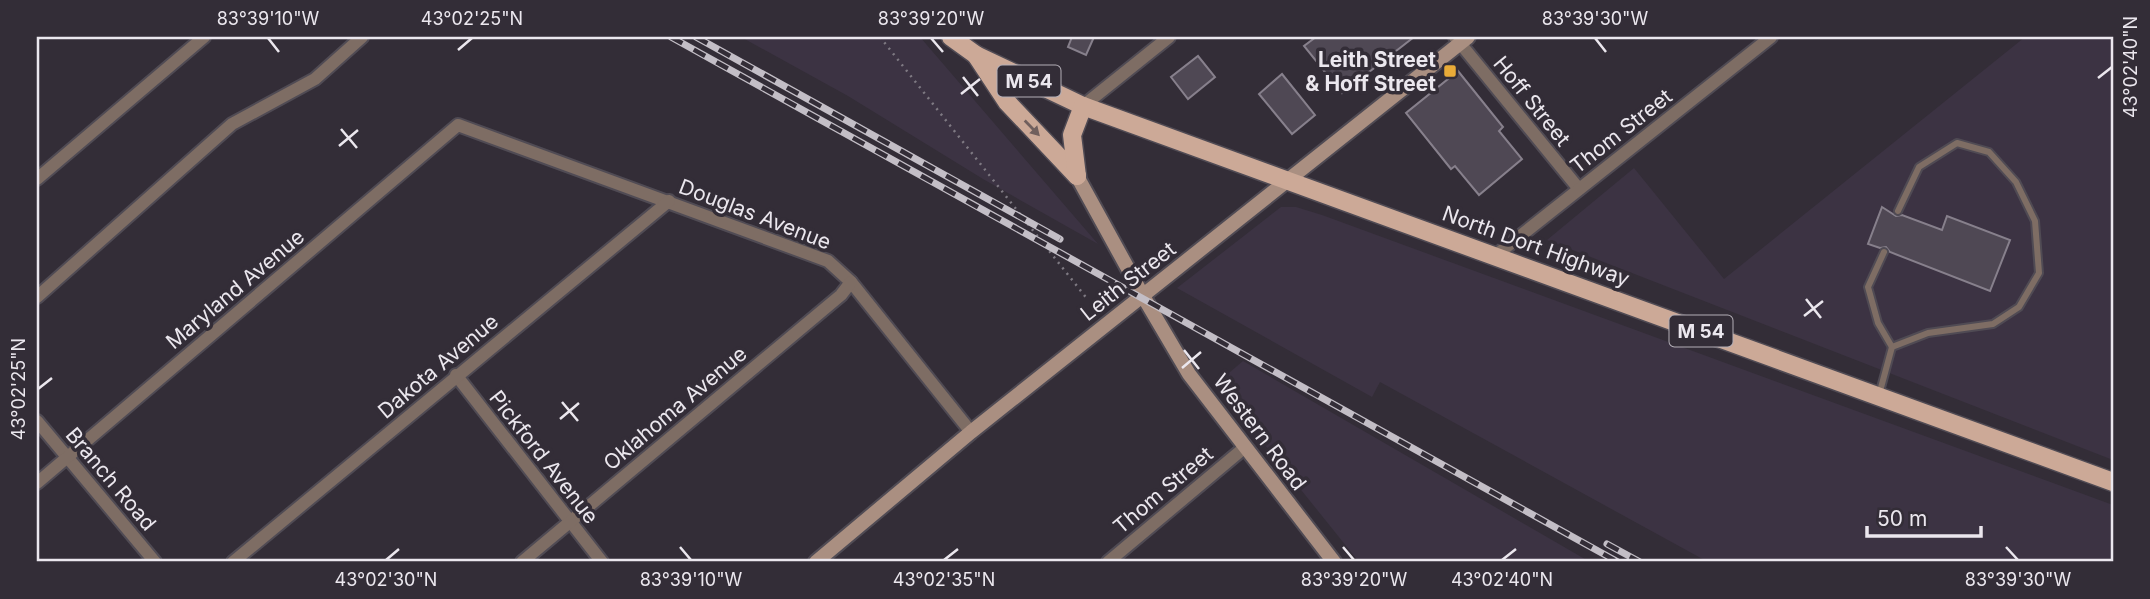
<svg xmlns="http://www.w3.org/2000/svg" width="2150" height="599" viewBox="0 0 2150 599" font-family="Inter,sans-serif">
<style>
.industrial{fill:#3c3343}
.building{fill:#4f4854;stroke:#87808c;stroke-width:2}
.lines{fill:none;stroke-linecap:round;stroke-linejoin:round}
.lane-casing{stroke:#504b54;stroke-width:10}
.street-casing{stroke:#504b54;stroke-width:16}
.secondary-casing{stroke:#504b54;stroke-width:18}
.primary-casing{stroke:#504b54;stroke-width:21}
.path{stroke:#7f7a83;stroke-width:2.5;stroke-dasharray:2 5;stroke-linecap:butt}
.lane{stroke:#7e6d64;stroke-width:6}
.street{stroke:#7e6d64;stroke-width:12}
.secondary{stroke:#aa8f81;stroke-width:14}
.primary{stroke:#cca997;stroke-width:18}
.rail-casing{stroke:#c3bec6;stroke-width:7}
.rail{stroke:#332d37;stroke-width:4.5;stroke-dasharray:13;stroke-linecap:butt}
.oneway{fill:#705f5d}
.ticks{fill:none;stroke:#ebe7ee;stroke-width:2.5}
.poi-dot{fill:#e9ab38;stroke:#332d37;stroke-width:2.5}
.labels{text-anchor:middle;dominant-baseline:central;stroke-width:7;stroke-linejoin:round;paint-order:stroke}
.shield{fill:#332d37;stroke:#b4afb7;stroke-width:2}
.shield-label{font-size:19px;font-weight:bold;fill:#ebe7ee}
.poi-label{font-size:21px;font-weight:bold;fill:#ebe7ee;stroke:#332d37;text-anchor:end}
.street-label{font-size:21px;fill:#ebe7ee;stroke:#332d37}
.neatline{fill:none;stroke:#ebe7ee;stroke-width:2.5}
.ticks-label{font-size:18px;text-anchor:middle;fill:#ebe7ee}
</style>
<rect width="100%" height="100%" fill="#332d37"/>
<g class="industrial">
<path d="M741,37h179l178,207 -115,-65 -135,-83z"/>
<path d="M2025,37h88v423l-566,-220 87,-72 90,111z"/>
<path d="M1281,207h15l26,8 791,290v57h-405l-328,-180 -8,15 -195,-109z"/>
<path d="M1243,361l347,201h-231l-143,-178z"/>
</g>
<g class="building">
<path d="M1072,37h22l-8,18 -18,-8z"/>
<path d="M1316,37h98l-72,56 -38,-47z"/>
<path d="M1198,56l17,21 -27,22 -17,-22z"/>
<path d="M1458,71l45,56 -4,4 23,28 -43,36 -24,-29 -4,3 -45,-56z"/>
<path d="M1282,74l33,41 -23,19 -33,-40z"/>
<path d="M1882,207l14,9 6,-1 40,15 5,-14 63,24 -20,51 -100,-39 -4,-5 -6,1 -12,-4z"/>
</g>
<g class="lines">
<g class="lane-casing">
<g id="lane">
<path d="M1884,252l-16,35 10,36 14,24"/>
<path d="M1879,395l13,-48 36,-14 65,-9 26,-17 20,-34 -4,-52 -19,-39 -27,-30 -32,-9 -38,24 -21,44"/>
</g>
</g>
<g class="street-casing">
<g id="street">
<path d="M1455,37l124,152"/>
<path d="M1083,106l86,-69"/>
<path d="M37,179l167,-142"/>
<path d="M1495,256l276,-219"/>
<path d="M37,297l195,-173 83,-45 47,-42"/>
<path d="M456,375l146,187"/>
<path d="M37,421l118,141"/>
<path d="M37,483l421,-358 370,136 23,21 120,150"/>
<path d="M233,562l436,-361"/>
<path d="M522,562l319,-267 10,-13"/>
<path d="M1108,562l136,-114"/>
</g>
</g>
<g class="secondary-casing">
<g id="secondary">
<path d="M1077,176l66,120 46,78 145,188"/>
<path d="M816,562l155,-130 497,-395"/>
</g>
</g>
<g class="primary-casing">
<g id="primary">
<path d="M951,37l25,18 107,51 1030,376"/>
<path d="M976,55l31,47 70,74"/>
<path d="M1077,176l-5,-41 11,-29"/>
</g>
</g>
<path class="path" d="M880,37l208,263"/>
<use href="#lane" class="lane"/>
<use href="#street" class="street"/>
<use href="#secondary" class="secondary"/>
<use href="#primary" class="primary"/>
<g class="rail-casing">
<g id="rail">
<path d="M671,37l947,525"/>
<path d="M696,37l364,202"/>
<path d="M1607,544l33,18"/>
</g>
</g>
<use href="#rail" class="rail"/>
</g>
<defs><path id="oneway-solid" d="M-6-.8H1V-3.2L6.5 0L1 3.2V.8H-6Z" transform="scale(1.75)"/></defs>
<use class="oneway" href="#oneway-solid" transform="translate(1032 128) rotate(46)"/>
<path class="ticks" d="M268,38l11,14M931,38l12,14M1595,38l11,14M458,50l14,-12M963,77l15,19M2098,78l14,-11M961,94l19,-15M341,129l16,19M339,146l19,-16M1806,299l15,19M1804,316l19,-15M1184,350l15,19M1182,368l19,-16M38,389l14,-11M562,402l16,19M560,419l19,-16M680,547l11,13M1343,547l11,13M2006,547l12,13M386,560l13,-11M944,560l14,-11M1502,560l14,-11"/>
<rect class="poi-dot" x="1443" y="64" width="14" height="14" rx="3.5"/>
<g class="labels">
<g class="shield">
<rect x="997.5" y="65.5" width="63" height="31" rx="5"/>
<rect x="1669.5" y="315.5" width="63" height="31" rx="5"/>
</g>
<g class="shield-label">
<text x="1029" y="81">M 54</text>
<text x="1701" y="331">M 54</text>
</g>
<g class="poi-label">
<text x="1436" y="59">Leith Street<tspan x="1436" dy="24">&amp; Hoff Street</tspan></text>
</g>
<g class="street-label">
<text transform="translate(1532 101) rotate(51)">Hoff Street</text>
<text transform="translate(1621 131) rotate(-38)">Thom Street</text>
<text transform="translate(755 214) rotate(21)">Douglas Avenue</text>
<text transform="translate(1536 246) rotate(20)">North Dort Highway</text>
<text transform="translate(1128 281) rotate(-38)">Leith Street</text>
<text transform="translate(235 289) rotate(-40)">Maryland Avenue</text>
<text transform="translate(438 366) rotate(-40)">Dakota Avenue</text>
<text transform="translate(675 408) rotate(-40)">Oklahoma Avenue</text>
<text transform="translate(1260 432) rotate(53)">Western Road</text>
<text transform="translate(544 457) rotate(52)">Pickford Avenue</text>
<text transform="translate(111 479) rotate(50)">Branch Road</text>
<text transform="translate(1163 490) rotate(-40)">Thom Street</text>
</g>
</g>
<rect width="2150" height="599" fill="none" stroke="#332d37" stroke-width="77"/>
<path d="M1867 526v10h114v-10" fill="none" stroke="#ebe7ee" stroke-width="3.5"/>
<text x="1877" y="526" font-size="21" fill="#ebe7ee" stroke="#332d37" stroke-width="5" paint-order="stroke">50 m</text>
<rect x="38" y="38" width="2074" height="522" class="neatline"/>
<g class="ticks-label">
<text x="268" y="25">83°39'10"W</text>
<text x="472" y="25">43°02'25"N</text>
<text x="931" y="25">83°39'20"W</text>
<text x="1595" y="25">83°39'30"W</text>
<text transform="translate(2131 67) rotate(-90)" y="6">43°02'40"N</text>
<text transform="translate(19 389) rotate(-90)" y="6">43°02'25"N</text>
<text x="386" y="586">43°02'30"N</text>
<text x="691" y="586">83°39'10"W</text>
<text x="944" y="586">43°02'35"N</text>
<text x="1354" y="586">83°39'20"W</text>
<text x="1502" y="586">43°02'40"N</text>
<text x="2018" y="586">83°39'30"W</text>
</g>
</svg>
